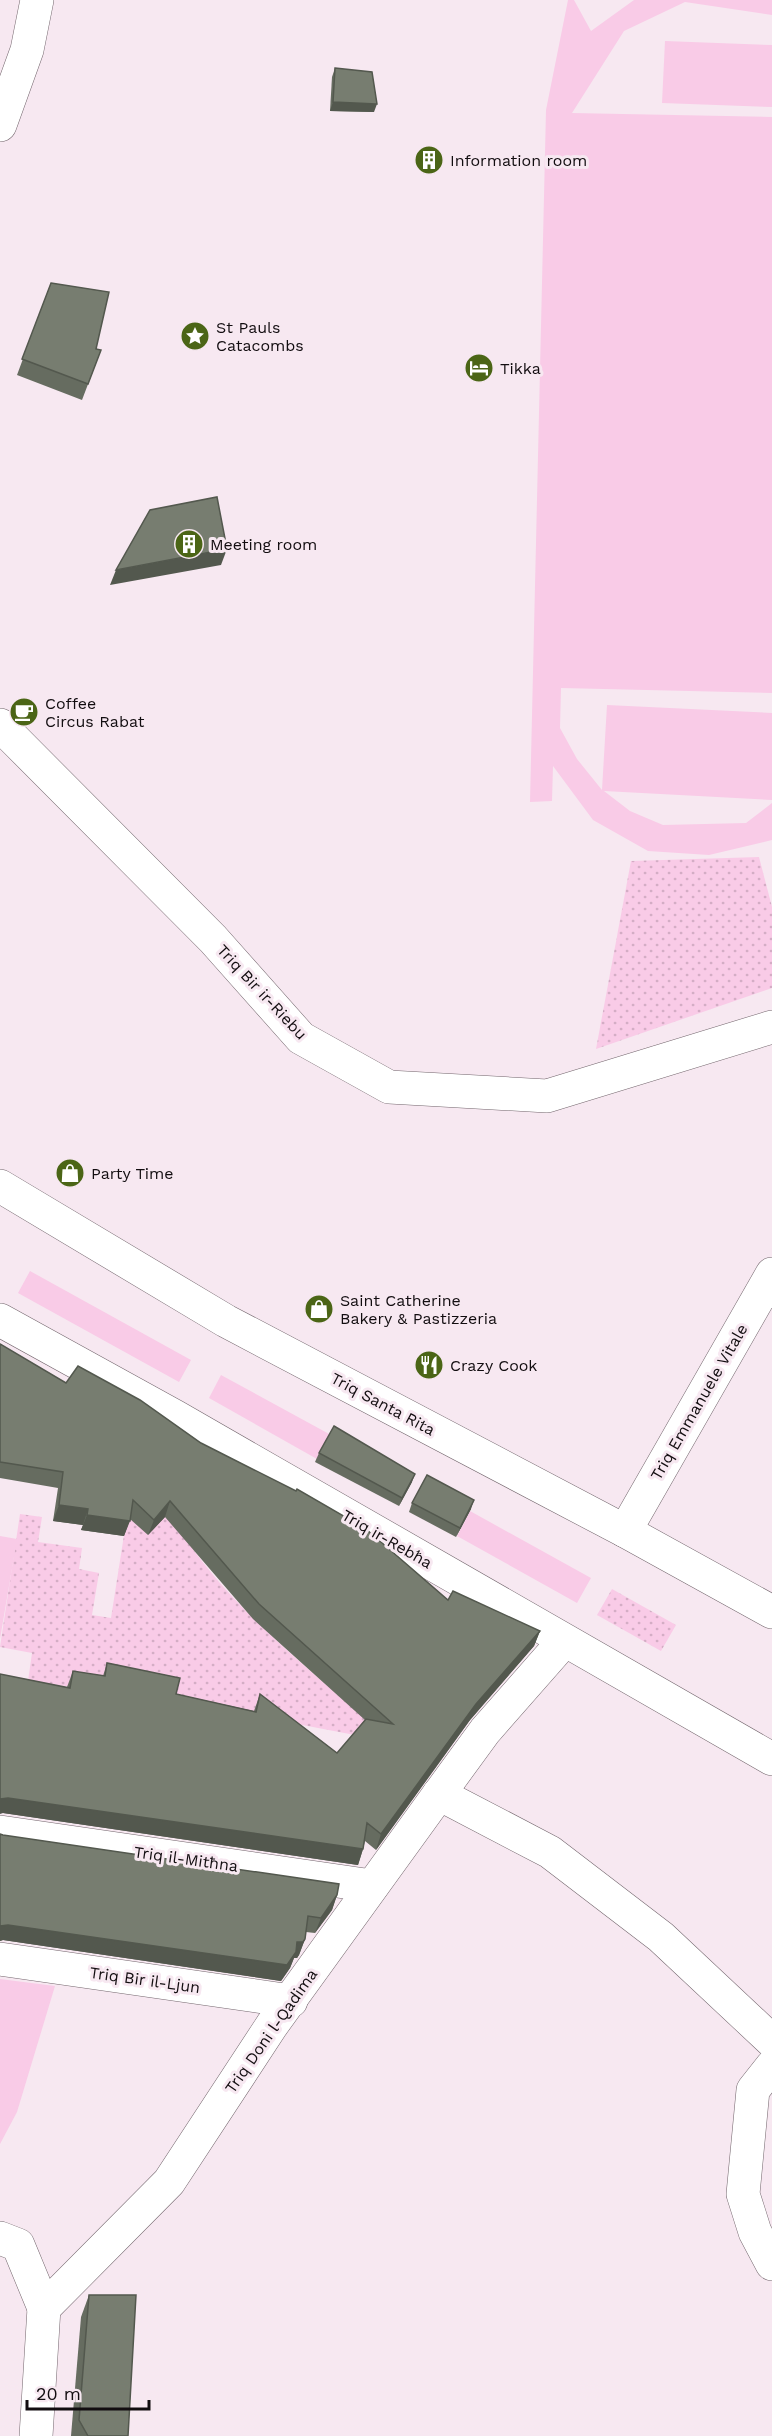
<svg xmlns="http://www.w3.org/2000/svg" width="772" height="2436" viewBox="0 0 772 2436" font-family="'Work Sans',sans-serif">
<style>
.grass{fill:url(#grass-dots)}
.garden{fill:#f9cbe7}
.lines{fill:none;stroke-linecap:round;stroke-linejoin:round}
.street-casing{stroke:#73666d;stroke-width:34}
.secondary-casing{stroke:#73666d;stroke-width:34}
.street{stroke:#fff;stroke-width:33}
.secondary{stroke:#fff;stroke-width:33}
.wall{fill:#666c60}
.shaded-wall{fill:#53584e}
.building{fill:#777d70;stroke:#53584e;stroke-width:1.5}
.labels{text-anchor:middle;dominant-baseline:central;stroke-width:6;stroke-linejoin:round;paint-order:stroke}
.poi-label{font-size:16px;fill:#120d10;stroke:#f7e8f1;text-anchor:start}
.street-label{font-size:16px;fill:#120d10;stroke:#f7e8f1}
</style>
<defs>
<pattern id="grass-dots" width="8" height="8" patternUnits="userSpaceOnUse" patternTransform="scale(1.5)"><rect width="8" height="8" fill="#f9cbe7"/><path d="M2 2h.1M6 6h.1" fill="none" stroke="#d4adc5" stroke-width="1.8" stroke-linecap="round"/></pattern>
</defs>
<rect width="100%" height="100%" fill="#f7e8f1"/>
<g class="grass">
<path d="M759,857l13,50v81l-176,61 35,-188z"/>
<path d="M169,1512c48,85 129,147 201,211l-10,13 -188,-36 -144,-19 4,-28 -32,-6 20,-133 22,3 -4,25 44,6 -3,21 20,4 -7,42 19,3 16,-102z"/>
<path d="M612,1589l64,36 -15,26 -64,-36z"/>
</g>
<g class="garden">
<path d="M568,0h6l17,31 43,-31h138v15l-87,-13 -61,29 -52,82 200,4v576l-211,-5 -1,40 17,31 25,31 5,-85 165,8v87l-168,-9 26,20 33,14 83,-2 26,-20v37l-63,15 -61,-4 -55,-31 -40,-54 -1,35 -22,1 16,-692z"/>
<path d="M665,41l107,4v62l-110,-4z"/>
<path d="M30,1271l161,89 -12,22 -161,-89z"/>
<path d="M221,1375l110,60 -14,24 -108,-61z"/>
<path d="M470,1511l121,67 -14,25 -120,-67z"/>
<path d="M0,1536l17,3 -17,100z"/>
<path d="M0,1979l55,7 -38,126 -17,32z"/>
</g>
<g class="lines">
<g class="street-casing">
<g id="street">
<path d="M0,125l27,-75 10,-50"/>
<path d="M0,725l213,214 88,99 88,49 158,9 225,-69"/>
<path d="M0,1320l176,97 596,342"/>
<path d="M625,1531l147,-257"/>
<path d="M439,1794l111,58 111,85 111,104"/>
<path d="M0,1832l372,54"/>
<path d="M0,1959l291,42"/>
<path d="M772,2066l-19,24 -10,104 12,38 17,32"/>
<path d="M0,2238l18,7 26,63"/>
<path d="M36,2436l8,-128 125,-126 103,-157 167,-231 46,-63 79,-90"/>
</g>
</g>
<g class="secondary-casing">
<path id="secondary" d="M0,1186l226,135 399,210 147,81"/>
</g>
<use href="#street" class="street"/>
<use href="#secondary" class="secondary"/>
</g>
<g class="wall">
<path d="M335,68l39,44 -44,-1 2,-34z"/>
<path d="M51,283l45,66 5,1 -19,50 -65,-25z"/>
<path d="M0,1344l66,39 135,60 247,157 92,31 -6,15 -64,74 -94,130 -11,-9 -2,8 -5,16 -355,-52 64,-126 6,-16 30,5 4,-13 69,31 78,17 6,-17 77,59 28,-33 -112,-101 -88,-102 -17,18 -18,-16 -6,17 -43,-6 2,-5 -30,-4 5,-33 -58,-10z"/>
<path d="M319,1453l93,29 -13,24 -84,-44z"/>
<path d="M412,1503l59,6 -15,28 -47,-25z"/>
<path d="M0,1834l3,1 334,60 -5,15 -17,23 -9,-1 -1,7 -6,16 -2,3h-3l-4,10 -9,13 -278,-41 -3,1z"/>
<path d="M89,2295l39,141h-57l10,-119z"/>
</g>
<g class="shaded-wall">
<path d="M333,102l44,2 -3,8 -44,-1z"/>
<path d="M227,549l-6,16 -111,20 6,-15z"/>
<path d="M415,1474l-3,8 -13,24 3,-8z"/>
<path d="M474,1500l-3,9 -15,28 4,-9z"/>
<path d="M170,1501l-5,16 -17,18 6,-15z"/>
<path d="M59,1505l29,4 -5,16 -30,-4z"/>
<path d="M87,1515l43,6 -6,15 -43,-6z"/>
<path d="M540,1631l-6,15 -64,74 -94,130 5,-16 95,-130z"/>
<path d="M8,1798l355,51 -5,16 -355,-52 -3,1v-15z"/>
<path d="M337,1895l-5,15 -17,23 6,-15z"/>
<path d="M8,1925l289,17 8,-3 -6,16 -2,3h-3l-4,10 -9,13 -278,-41 -3,1v-15z"/>
</g>
<g class="building">
<path d="M335,68l37,4 5,32 -44,-2z"/>
<path d="M51,283l58,9 -13,57 5,1 -13,34 -66,-25z"/>
<path d="M217,497l10,52 -111,21 34,-60z"/>
<path d="M0,1344l66,39 12,-17 62,34 61,43 95,48 1,-2 69,40 82,71 5,-9 87,40 -64,73 -95,130 -14,-11 -4,26 -355,-51 -8,1v-125l70,14 3,-17 32,5 2,-13 73,15 -4,16 80,18 4,-18 77,59 29,-34 27,5 -134,-120 -89,-103 -16,19 -21,-20 -3,21 -43,-6 1,-6 -29,-4 4,-33 -63,-10z"/>
<path d="M334,1426l81,48 -13,24 -83,-45z"/>
<path d="M427,1475l47,25 -14,28 -48,-25z"/>
<path d="M0,1834l3,1 336,49 -2,11 -16,23 -13,-2 -3,23 -2,3h-6l-1,10 -9,13 -279,-40 -8,1z"/>
<path d="M89,2295h47l-8,141h-40l-9,-16z"/>
</g>
<defs>
<g id="building-disc" transform="scale(1.5)"><circle r="9.5" fill="#4b6516" stroke="#f7e8f1"/><path d="M-4-6H4V6H1V3H-1V6H-4ZM-2.5-4.3h1.7v1.8h-1.7ZM.8-4.3h1.7v1.8H.8ZM-2.5-1h1.7V.8h-1.7ZM.8-1h1.7V.8H.8Z" fill="#fff"/></g>
<g id="sight-disc" transform="scale(1.5)"><circle r="9.5" fill="#4b6516" stroke="#f7e8f1"/><path d="M0-6L1.8-2.2L6-1.7L2.9 1.2L3.7 5.4L0 3.3L-3.7 5.4L-2.9 1.2L-6-1.7L-1.8-2.2Z" fill="#fff"/></g>
<g id="hotel-disc" transform="scale(1.5)"><circle r="9.5" fill="#4b6516" stroke="#f7e8f1"/><path d="M-6-4.5h1.5V1H6V5H4.5V3h-9V5H-6ZM-4 0a1.8 1.8 0 1 1 3.6 0ZM.5 0V-2.5h3Q6-2.5 6 0Z" fill="#fff"/></g>
<g id="cafe-disc" transform="scale(1.5)"><circle r="9.5" fill="#4b6516" stroke="#f7e8f1"/><path d="M-5.5-4.5H6V0H3Q3 3.5 0 3.5H-2.5Q-5.5 3.5-5.5 0ZM3-3.2v2h1.7v-2ZM-6 4.5H4V6H-6Z" fill="#fff"/></g>
<g id="shop-disc" transform="scale(1.5)"><circle r="9.5" fill="#4b6516" stroke="#f7e8f1"/><path d="M-5-2.5h2.3a2.7 3.5 0 0 1 5.4 0H5L5.5 6h-11ZM-1.5-2.5h3a1.5 2.3 0 0 0-3 0Z" fill="#fff"/></g>
<g id="restaurant-disc" transform="scale(1.5)"><circle r="9.5" fill="#4b6516" stroke="#f7e8f1"/><path d="M-5-6h1v4h1v-4h1v4h1v-4h1v5L-1.5 .5V6h-2V.5L-5-1ZM5-6V6H3V1.5H1.5Q1.5-4 5-6Z" fill="#fff"/></g>
</defs>
<g fill-rule="evenodd">
<use href="#building-disc" x="429" y="160"/>
<use href="#sight-disc" x="195" y="336"/>
<use href="#hotel-disc" x="479" y="368"/>
<use href="#building-disc" x="189" y="544"/>
<use href="#cafe-disc" x="24" y="712"/>
<use href="#shop-disc" x="70" y="1173"/>
<use href="#shop-disc" x="319" y="1309"/>
<use href="#restaurant-disc" x="429" y="1365"/>
</g>
<g class="labels">
<g class="poi-label">
<text x="450" y="160">Information room</text>
<text x="216" y="327">St Pauls<tspan x="216" dy="18">Catacombs</tspan></text>
<text x="500" y="368">Tikka</text>
<text x="210" y="544">Meeting room</text>
<text x="45" y="703">Coffee<tspan x="45" dy="18">Circus Rabat</tspan></text>
<text x="91" y="1173">Party Time</text>
<text x="340" y="1300">Saint Catherine<tspan x="340" dy="18">Bakery &amp; Pastizzeria</tspan></text>
<text x="450" y="1365">Crazy Cook</text>
</g>
<g class="street-label">
<text transform="translate(262 992) rotate(47)">Triq Bir ir-Riebu</text>
<text transform="translate(699 1402) rotate(-60)">Triq Emmanuele Vitale</text>
<text transform="translate(383 1404) rotate(28)">Triq Santa Rita</text>
<text transform="translate(387 1539) rotate(30)">Triq ir-Rebħa</text>
<text transform="translate(186 1859) rotate(8)">Triq il-Mitħna</text>
<text transform="translate(145 1980) rotate(8)">Triq Bir il-Ljun</text>
<text transform="translate(271 2031) rotate(-55)">Triq Doni l-Qadima</text>
</g>
</g>
<path d="M27 2400v9h122v-9" fill="none" stroke="#120d10" stroke-width="3"/>
<text x="36" y="2400" font-size="18" fill="#120d10" stroke="#f7e8f1" stroke-width="4.5" paint-order="stroke">20 m</text>
</svg>
